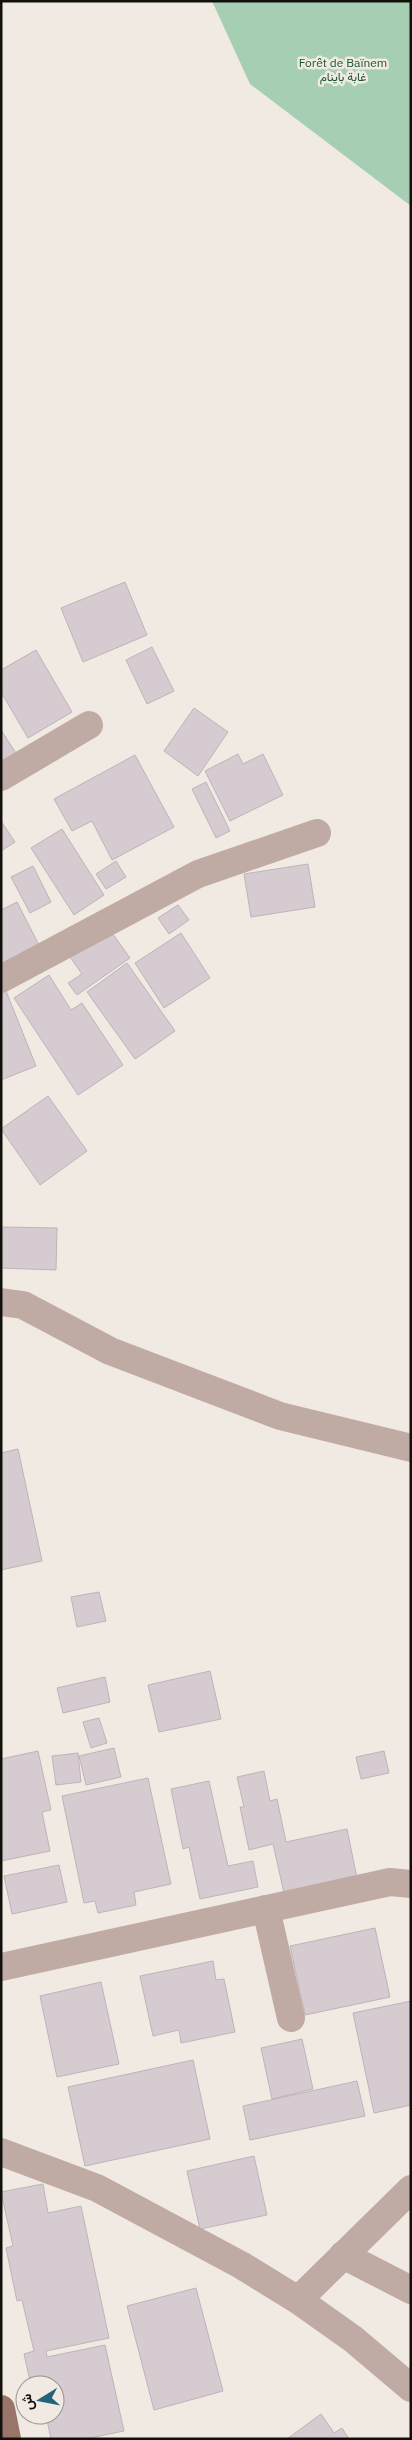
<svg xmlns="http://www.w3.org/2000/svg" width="412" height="2440" viewBox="0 0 412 2440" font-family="'IBM Plex Sans',Vazirmatn,sans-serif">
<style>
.green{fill:#a6ceb3}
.building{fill:#d5cbd1;stroke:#bdb4ba}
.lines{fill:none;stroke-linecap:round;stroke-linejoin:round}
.street{stroke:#c0aba4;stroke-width:28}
.primary{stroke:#997569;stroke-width:28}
.labels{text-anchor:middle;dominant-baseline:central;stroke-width:5;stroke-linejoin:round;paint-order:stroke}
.park-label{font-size:12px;fill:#155632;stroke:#f0eae2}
</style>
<rect width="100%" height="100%" fill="#f0eae2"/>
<path class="green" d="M212,1h199v205l-161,-122z"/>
<g class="building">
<path d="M125,582l22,53 -64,27 -22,-54z"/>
<path d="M152,647l22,44 -27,13 -21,-44z"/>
<path d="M36,650l36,62 -44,26 -27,-46v-22z"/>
<path d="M194,708l34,24 -30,44 -34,-25z"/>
<path d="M1,730l20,31 -20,11z"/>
<path d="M238,754l5,10 20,-10 20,41 -53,26 -25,-50z"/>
<path d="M135,755l39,72 -62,33 -20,-39 -20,10 -18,-32z"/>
<path d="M206,782l24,49 -14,7 -24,-49z"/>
<path d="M1,821l14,21 -14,9z"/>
<path d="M62,829l42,66 -30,20 -43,-67z"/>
<path d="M116,861l10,16 -20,12 -10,-15z"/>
<path d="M308,864l7,43 -64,10 -7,-43z"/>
<path d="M33,866l18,36 -21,11 -19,-36z"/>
<path d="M17,902l25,49 -41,18v-59z"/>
<path d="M178,905l11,15 -20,14 -11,-16z"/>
<path d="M107,926l23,32 -53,37 -9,-12 14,-9 -14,-20z"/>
<path d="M181,933l29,45 -46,30 -29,-45z"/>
<path d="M127,963l48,68 -40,28 -48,-67z"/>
<path d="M49,975l22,35 11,-7 41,62 -45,30 -64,-97z"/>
<path d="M6,991l30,75 -35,14v-87z"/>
<path d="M48,1096l39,55 -47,34 -39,-56z"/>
<path d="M1,1227l56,1 -1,42 -55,-2z"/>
<path d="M18,1449l24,112 -41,9v-117z"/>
<path d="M99,1592l7,29 -29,6 -6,-30z"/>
<path d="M210,1671l11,48 -62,13 -11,-47z"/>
<path d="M105,1677l5,25 -47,11 -6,-25z"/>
<path d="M99,1718l8,25 -16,5 -8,-26z"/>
<path d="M114,1748l7,29 -35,8 -7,-29z"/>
<path d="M38,1751l13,59 -9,2 8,39 -49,10v-102z"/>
<path d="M384,1751l5,22 -28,6 -5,-22z"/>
<path d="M78,1753l3,29 -25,3 -4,-29z"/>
<path d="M264,1771l6,30 7,-2 9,43 61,-13 10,49 -73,15 -11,-49 -24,6 -9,-43h4l-7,-30z"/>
<path d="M148,1778l23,106 -37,8 2,13 -38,8 -3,-12 -11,2 -22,-107z"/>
<path d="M209,1781l19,85 25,-5 5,26 -58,12 -11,-52 -6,2 -12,-60z"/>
<path d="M59,1865l8,37 -55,12 -8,-38z"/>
<path d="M375,1928l15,69 -85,18 -15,-69z"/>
<path d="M213,1961l3,19 8,-1 11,53 -54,11 -2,-13 -26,6 -13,-60z"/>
<path d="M101,1982l18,82 -62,13 -17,-81z"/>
<path d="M411,2001v104l-37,8 -21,-100z"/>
<path d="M302,2039l11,50 -41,10 -11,-51z"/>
<path d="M193,2060l17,79 -125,27 -17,-79z"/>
<path d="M357,2081l8,35 -115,24 -7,-34z"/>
<path d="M254,2156l13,59 -67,14 -13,-58z"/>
<path d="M43,2184l5,29 33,-7 28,132 -63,13 1,6 58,-12 19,86 -39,8h-34l-5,-24h9v-30h-24l-7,-31 10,-3 -12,-51 -5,1 -11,-53 7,-2 -12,-54z"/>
<path d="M196,2288l27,103 -69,19 -27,-104z"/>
<path d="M321,2414l13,19 8,-5 7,11h-62z"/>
</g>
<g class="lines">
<g class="street">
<path d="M1,777l88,-52"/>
<path d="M1,979l197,-105 119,-41"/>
<path d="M1,1302l22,3 87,46 170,65 131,32"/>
<path d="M266,1909l25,109"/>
<path d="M1,1967l389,-85 21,2"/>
<path d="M1,2152l96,36 144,77 57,35 55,39 58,49"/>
<path d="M343,2255l68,35"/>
<path d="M298,2300l113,-111"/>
</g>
<path class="primary" d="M1,2409l6,30"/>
</g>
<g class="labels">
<g class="park-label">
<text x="343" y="62">Forêt de Baïnem<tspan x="343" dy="14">غابة باينام</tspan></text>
</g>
</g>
<rect width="412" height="2440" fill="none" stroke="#12100d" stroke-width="5"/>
<g transform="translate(40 2400) rotate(260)"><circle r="24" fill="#f0eae2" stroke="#97938d"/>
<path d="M0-4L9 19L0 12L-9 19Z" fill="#246379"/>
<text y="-8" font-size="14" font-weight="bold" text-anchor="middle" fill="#12100d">ش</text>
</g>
</svg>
